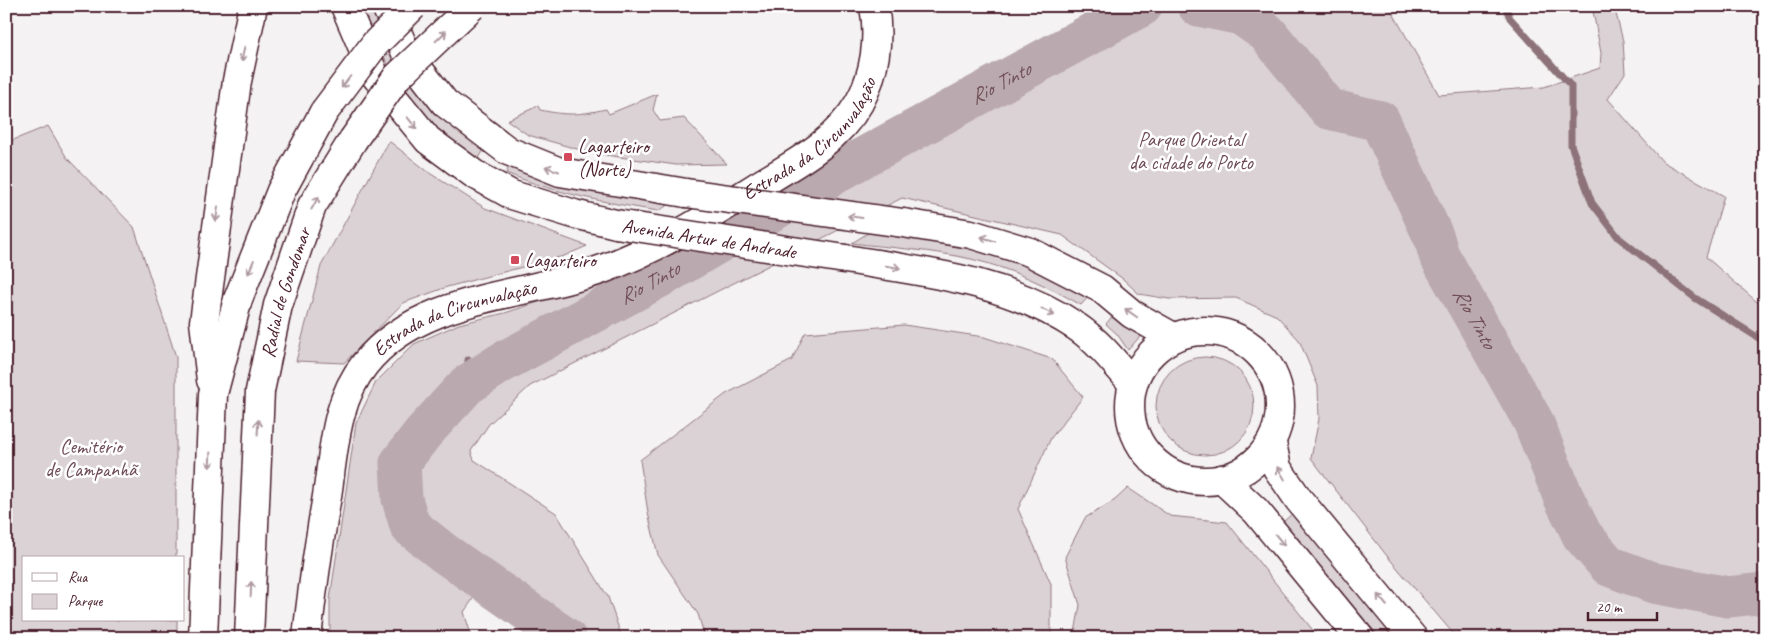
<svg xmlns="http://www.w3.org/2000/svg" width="1771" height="644" viewBox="0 0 1771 644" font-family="Caveat,sans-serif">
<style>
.green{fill:#dbd2d5;stroke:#927880}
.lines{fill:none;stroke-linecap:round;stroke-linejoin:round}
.stream{stroke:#8d727a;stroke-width:7}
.river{stroke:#baa9ae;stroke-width:41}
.secondary-casing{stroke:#4a1f2b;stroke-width:31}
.primary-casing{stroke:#4a1f2b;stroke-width:31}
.motorway-casing{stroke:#4a1f2b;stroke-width:31}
.secondary{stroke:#fff;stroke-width:28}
.primary{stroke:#fff;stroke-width:28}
.motorway{stroke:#fff;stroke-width:28}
.secondary-bridge-casing{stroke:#4a1f2b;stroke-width:31;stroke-linecap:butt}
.motorway-bridge-casing{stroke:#4a1f2b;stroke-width:31;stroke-linecap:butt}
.secondary-bridge{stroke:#fff;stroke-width:28}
.motorway-bridge{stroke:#fff;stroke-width:28}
.oneway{stroke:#ae9aa0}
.poi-dot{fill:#d1495b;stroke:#fff;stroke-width:2}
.labels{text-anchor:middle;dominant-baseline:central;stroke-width:5;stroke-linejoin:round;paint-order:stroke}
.street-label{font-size:20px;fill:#4a1f2b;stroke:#fff}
.park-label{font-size:20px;fill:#6e4c56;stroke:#fff}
.poi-label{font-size:20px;fill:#4a1f2b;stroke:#fff;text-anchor:start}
.water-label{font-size:21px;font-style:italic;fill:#714f59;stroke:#fff}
</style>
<rect width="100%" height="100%" fill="#f4f2f2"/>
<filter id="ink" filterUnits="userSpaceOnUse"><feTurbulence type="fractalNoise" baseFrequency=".02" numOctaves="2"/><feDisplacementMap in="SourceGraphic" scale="10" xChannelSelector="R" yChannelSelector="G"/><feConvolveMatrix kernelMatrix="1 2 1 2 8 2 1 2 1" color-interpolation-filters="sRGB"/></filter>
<g filter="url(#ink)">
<g class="green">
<path d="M360,6h16l110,140 -8,14 -47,-36 -39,-51z"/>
<path d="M1128,6h261l50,89 105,-8 56,-19 1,-15 -9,-47h22l9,35 2,32 -17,26 55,63 61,34 -18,61 59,52v329h-308l-70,-82 -76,-98 8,-39 -1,-33 -19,-46 -22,-24 -41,-18 -67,1 -30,-5 -16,-15 -61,-44 -160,-37 -372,188 -41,38 -18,27 3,9 82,53 52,84 14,41h-93l-41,-35 -13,-7 -11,16 8,26h-142v-39l26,-176 20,-41 38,-38 45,-20 46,-11 70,-23 257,-121z"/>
<path d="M657,94l-4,16 7,11 24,-3 43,46 -51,1 -85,-12 -63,-18 -21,-15 31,-14 2,4c28,6 39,5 66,-1l3,5z"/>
<path d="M48,126l19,32 67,69 42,130v201h-152v62h153v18h-171v-495z"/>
<path d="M389,141l42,33 54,34 102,38 -23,10 -117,31 -44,16 -59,60 -48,-2 25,-95z"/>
<path d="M512,161l168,37 -22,13c-55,-9 -100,-17 -152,-38z"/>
<path d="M871,231l89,11 50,13 80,40 -9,10c-35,-20 -71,-37 -110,-46 -39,-9 -80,-11 -119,-16z"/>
<path d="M1114,314l30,18 -16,18 -11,-16 -11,-10z"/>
<path d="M904,325l80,12 68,22 31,38 -32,41 -33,71 33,75v54h-346l-7,-24 -40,-59 -10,-42 -8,-53 86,-66 66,-34 13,-27z"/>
<circle cx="1205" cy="406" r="49"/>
<path d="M1128,488l42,28 57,6 92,116h-245l6,-33 -15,-48 20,-39 30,-18z"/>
<path d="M1293,513l105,125h-18l-97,-116z"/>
</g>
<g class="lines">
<g class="stream">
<path d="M1505,6l5,12 61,68v59l21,58 27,35 76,60 70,44"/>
<path d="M467,385l1,-25"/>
</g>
<g class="river">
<path id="s1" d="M1198,6l43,9 26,18 62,76 51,12 54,117 5,17 94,166 30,75 19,39 27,31 45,17 74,14 37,-4"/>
<path id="s2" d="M566,638l-122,-85 -34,-27 -8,-27 -2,-36 23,-30 44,-48 34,-22 163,-88 191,-113 287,-156"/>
</g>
<g class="secondary-casing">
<g id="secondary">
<path d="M345,6l29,68 54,66 46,34 38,21 62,19 42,10"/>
<path d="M386,6l20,47 39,50 63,48 52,21 126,21"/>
<path d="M903,223l68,11 59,18 72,37 30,25 41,23"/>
<path d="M845,259c80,13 162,21 232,68 22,15 39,37 56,57"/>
<circle cx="1205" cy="406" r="75"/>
<path d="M1272,443l5,25 22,32 114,138"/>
<path d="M1222,479l34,32 104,127"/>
</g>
</g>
<g class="primary-casing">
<g id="primary">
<path id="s3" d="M307,638c5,-48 12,-95 20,-142 7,-45 8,-95 38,-132 55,-69 158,-67 235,-94 56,-20 107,-52 156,-83 38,-23 80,-44 103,-84 16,-29 21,-64 15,-97"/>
</g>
</g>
<g class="motorway-casing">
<g id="motorway">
<path d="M211,380l-7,-58 33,-241 16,-75"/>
<path d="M203,638l10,-244 25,-95 43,-108 43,-79"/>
<path id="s4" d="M249,638l11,-247 18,-86 34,-99 41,-66"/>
</g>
</g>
<use href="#secondary" class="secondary"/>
<use href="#primary" class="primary"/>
<use href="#motorway" class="motorway"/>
<g class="secondary-bridge-casing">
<g id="secondary-bridge">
<path d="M686,193l217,30"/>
<path id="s5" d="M616,224l229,35"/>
</g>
</g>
<g class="motorway-bridge-casing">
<g id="motorway-bridge">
<path d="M324,112l51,-68 38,-38"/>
<path d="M353,140l44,-63 75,-71"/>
</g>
</g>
<use href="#secondary-bridge" class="secondary-bridge"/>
<use href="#motorway-bridge" class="motorway-bridge"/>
</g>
<defs><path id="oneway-shaft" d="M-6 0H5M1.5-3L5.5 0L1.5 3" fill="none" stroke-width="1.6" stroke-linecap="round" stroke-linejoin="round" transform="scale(1.25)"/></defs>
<g class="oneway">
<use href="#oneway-shaft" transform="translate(441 36) rotate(-44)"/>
<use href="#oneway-shaft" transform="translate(243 54) rotate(102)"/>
<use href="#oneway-shaft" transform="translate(346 82) rotate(127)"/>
<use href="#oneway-shaft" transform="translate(412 123) rotate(51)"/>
<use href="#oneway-shaft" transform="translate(552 169) rotate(-161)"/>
<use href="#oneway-shaft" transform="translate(315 203) rotate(-61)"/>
<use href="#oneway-shaft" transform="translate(217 214) rotate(98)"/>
<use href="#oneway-shaft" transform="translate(855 217) rotate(-172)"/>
<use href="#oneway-shaft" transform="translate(988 239) rotate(-163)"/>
<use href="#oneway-shaft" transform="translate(251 267) rotate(112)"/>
<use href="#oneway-shaft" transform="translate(893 267) rotate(9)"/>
<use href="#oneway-shaft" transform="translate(1048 312) rotate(28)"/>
<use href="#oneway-shaft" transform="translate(1131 313) rotate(-145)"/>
<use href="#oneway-shaft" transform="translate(258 427) rotate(-87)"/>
<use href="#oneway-shaft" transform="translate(210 460) rotate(92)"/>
<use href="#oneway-shaft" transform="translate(1281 473) rotate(-121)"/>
<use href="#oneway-shaft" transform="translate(1280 540) rotate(50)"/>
<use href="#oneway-shaft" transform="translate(251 589) rotate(-88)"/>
<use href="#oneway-shaft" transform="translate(1382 600) rotate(-130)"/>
</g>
</g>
<g class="poi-dot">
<rect x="563" y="152" width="10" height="10" rx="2.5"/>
<rect x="510" y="255" width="10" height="10" rx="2.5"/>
</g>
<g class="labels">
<g class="street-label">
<text stroke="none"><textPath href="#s3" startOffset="791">Estrada da Circunvalação</textPath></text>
<text stroke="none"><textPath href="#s5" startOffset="94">Avenida Artur de Andrade</textPath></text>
<text stroke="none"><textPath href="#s4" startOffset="349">Radial de Gondomar</textPath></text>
<text stroke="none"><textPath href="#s3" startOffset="386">Estrada da Circunvalação</textPath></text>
</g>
<g class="park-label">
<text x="1191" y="139">Parque Oriental<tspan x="1191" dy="23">da cidade do Porto</tspan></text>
<text x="91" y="446">Cemitério<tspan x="91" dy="23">de Campanhã</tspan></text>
</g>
<g class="poi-label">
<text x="578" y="146">Lagarteiro<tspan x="578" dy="23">(Norte)</tspan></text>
<text x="525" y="260">Lagarteiro</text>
</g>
<g class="water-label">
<text stroke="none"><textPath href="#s2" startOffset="972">Rio Tinto</textPath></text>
<text stroke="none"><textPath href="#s2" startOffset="568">Rio Tinto</textPath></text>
<text stroke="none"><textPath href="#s1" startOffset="445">Rio Tinto</textPath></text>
</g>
</g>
<rect width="1771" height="644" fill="none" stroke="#fff" stroke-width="25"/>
<rect x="12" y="12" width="1746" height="619" fill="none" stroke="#4a1f2b" stroke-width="2" filter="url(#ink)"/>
<rect x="22" y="556" width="162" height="65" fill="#ffffff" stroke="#b7a5aa"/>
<rect x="32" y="573" width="25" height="8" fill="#ffffff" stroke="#b7a5aa"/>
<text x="68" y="582" font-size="15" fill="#4a1f2b">Rua</text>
<rect x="32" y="594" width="25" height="15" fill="#dbd2d5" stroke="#b7a5aa"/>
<text x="68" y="606" font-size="15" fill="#4a1f2b">Parque</text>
<path d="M1588 612v8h69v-8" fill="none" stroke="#4a1f2b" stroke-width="2.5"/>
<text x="1596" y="612" font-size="15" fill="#4a1f2b" stroke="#ffffff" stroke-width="4" paint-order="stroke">20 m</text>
</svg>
